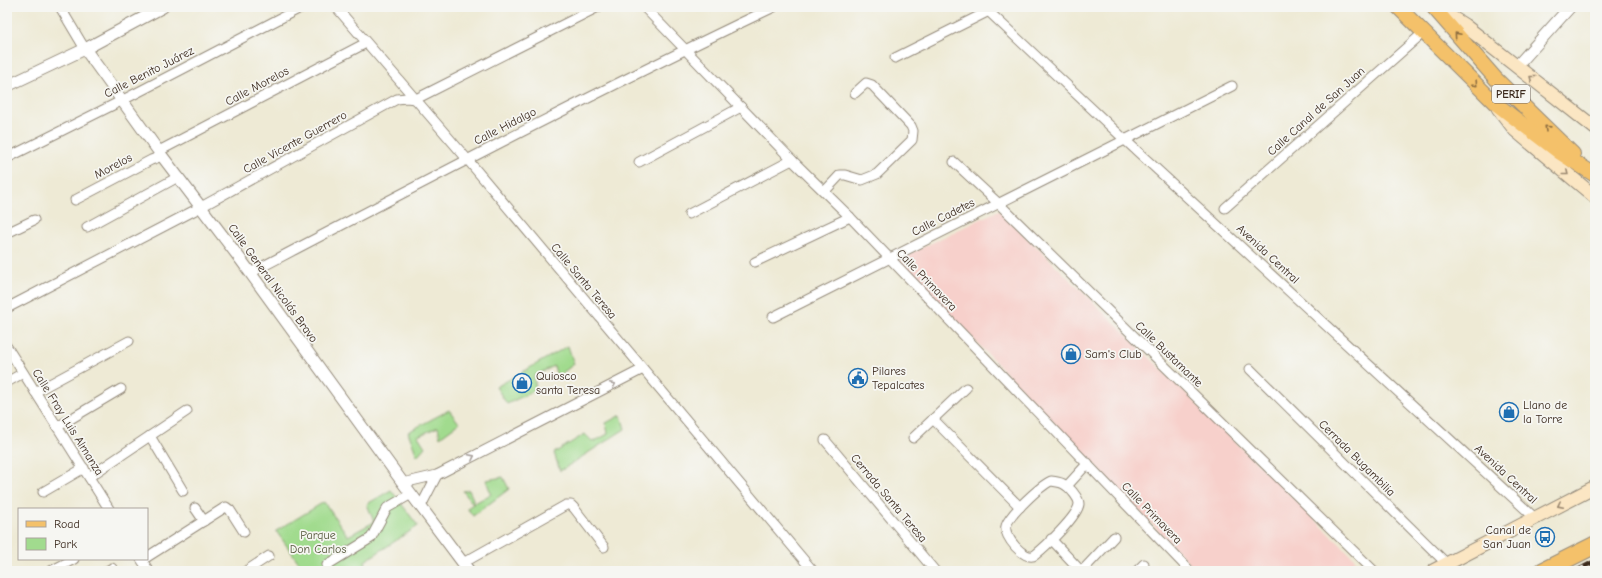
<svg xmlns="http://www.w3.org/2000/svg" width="1602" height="578" viewBox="0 0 1602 578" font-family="'Comic Neue',sans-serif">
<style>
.built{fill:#f7d0cb}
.green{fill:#a1db8e;stroke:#6e8256}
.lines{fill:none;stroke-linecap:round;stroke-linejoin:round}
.minor-casing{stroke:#948a7a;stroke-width:11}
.tertiary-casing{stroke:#948a7a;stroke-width:13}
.secondary-casing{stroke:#948a7a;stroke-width:15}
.primary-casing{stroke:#948a7a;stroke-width:16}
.motorway-casing{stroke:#948a7a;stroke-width:19}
.minor{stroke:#fff;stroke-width:9}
.tertiary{stroke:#fff;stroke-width:11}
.secondary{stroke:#fbe6c3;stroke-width:13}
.primary{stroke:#f4c16a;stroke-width:14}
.motorway{stroke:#f4c16a;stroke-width:17}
.rail-casing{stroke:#3b2a1e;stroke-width:4.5}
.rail{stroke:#f6f6f2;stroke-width:3;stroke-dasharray:9;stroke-linecap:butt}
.oneway{stroke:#8e6e40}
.oneway2{stroke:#9b8870}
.oneway3{stroke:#a79f9a}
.labels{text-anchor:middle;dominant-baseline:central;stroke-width:3.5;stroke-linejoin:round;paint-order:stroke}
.shield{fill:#f6f6f2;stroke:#73675e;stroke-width:1}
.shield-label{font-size:11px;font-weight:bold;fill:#3b2a1e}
.street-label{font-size:12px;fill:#3b2a1e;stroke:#f6f6f2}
.poi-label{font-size:12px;fill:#3b2a1e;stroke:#f6f6f2;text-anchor:start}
.park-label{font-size:12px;fill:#54563a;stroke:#f6f6f2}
</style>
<rect width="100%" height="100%" fill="#f6f6f2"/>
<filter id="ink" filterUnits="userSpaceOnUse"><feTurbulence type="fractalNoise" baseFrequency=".025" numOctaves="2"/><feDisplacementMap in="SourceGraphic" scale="8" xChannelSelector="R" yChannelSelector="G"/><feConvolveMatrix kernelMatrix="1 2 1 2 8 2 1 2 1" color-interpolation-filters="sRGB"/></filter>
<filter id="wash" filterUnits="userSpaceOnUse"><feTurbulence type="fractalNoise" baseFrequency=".012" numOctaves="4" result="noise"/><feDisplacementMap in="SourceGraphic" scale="16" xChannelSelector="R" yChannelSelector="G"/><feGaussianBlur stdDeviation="0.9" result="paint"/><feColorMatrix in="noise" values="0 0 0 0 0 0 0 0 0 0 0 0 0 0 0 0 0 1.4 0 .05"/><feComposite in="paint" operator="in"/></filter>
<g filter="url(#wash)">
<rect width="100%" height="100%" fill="#eeead5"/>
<path class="built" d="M999,210l355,348 6,13h-163l-300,-311z"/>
<g class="green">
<path d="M568,346l6,18 -17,13 -3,-11 -20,10 2,14 -29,14 -11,-17z"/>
<path d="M449,410l10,13 -19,14 -2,-10 -20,9 7,11 -8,9 -9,-24z"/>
<path d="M621,415l4,14 -65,42 -6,-18 31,-19 8,8 15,-8 -2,-11z"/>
<path d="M503,477l6,12 -36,27 -6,-8 6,-4 -10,-13 6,-1 4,9v5l18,-10 -5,-14z"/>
<path d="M391,490l27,36 -53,35 3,10h-63l-29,-40 48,-29 24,34 26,-14 -7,-18z"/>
</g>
</g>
<g filter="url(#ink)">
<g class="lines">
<g class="minor-casing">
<g id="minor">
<path d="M60,7l25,42"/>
<path d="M336,7l131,152 346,412"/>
<path d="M644,7l148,153 58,57 340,354"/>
<path d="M984,7l140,132 411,379"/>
<path d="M895,58l94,-47"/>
<path d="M159,151l207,-108"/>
<path d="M7,158l116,-58 179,-93"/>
<path d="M639,162l102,-55"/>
<path d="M954,162l44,41 376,368"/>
<path d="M825,191l15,-16h5l17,5 15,-6 35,-34 1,-9 -2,-5 -39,-41 -6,-2 -11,10"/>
<path d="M75,200l76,-40 11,-4"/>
<path d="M1225,208l199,-176"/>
<path d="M689,214l103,-54"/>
<path d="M87,227l91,-50"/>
<path d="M7,233l27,-13"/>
<path d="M755,262l95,-45"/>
<path d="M250,273c174,-91 347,-182 524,-266"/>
<path d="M7,308l194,-101 196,-108 9,-1 10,1 182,-92"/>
<path d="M773,317l459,-231"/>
<path d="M7,347l102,162"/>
<path d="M1250,369l197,195"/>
<path d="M7,382l16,-9"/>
<path d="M35,392l94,-51"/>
<path d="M933,419l87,88"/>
<path d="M57,427l64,-38"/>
<path d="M150,436l33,55"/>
<path d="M913,438l53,-50"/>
<path d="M825,440l110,131"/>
<path d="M89,477l98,-66"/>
<path d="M1051,481c10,1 15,3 21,10 3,4 7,8 7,13 -1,12 -34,43 -44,51 -10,7 -32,-19 -29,-29 3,-11 34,-40 45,-45z"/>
<path d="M403,483l34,-8 206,-106"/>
<path d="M1067,486l21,-23"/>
<path d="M43,492l41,-24"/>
<path d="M421,506l16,-31"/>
<path d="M195,508l9,13"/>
<path d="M1051,539l30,32"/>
<path d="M147,557l77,-49 2,-1 4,3 14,22"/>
<path d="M141,559l8,12"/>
<path d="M463,563l103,-58h5l3,3 30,39"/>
<path d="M327,565l44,-27 16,-30 24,-14"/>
<path d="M51,571l23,-12"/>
<path d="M107,571l5,-3"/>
<path d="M246,571l23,-15"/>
<path d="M1082,571l32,-34"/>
<path d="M1137,571l7,-7"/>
</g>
</g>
<g class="tertiary-casing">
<g id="tertiary">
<path d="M85,49l77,107 79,104 162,223 66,88"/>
<path d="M1517,66l53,-59"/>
<path d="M7,86l78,-37 78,-42"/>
</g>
</g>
<g class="secondary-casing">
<g id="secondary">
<path d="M1435,7l29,18 131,103"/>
<path d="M1498,108l17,22 80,67"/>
<path d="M1433,571l162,-84"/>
</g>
</g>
<g class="primary-casing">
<g id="primary">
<path d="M1398,7l97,96 64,49 36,23"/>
<path d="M1433,7l63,72 77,75"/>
</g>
</g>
<g class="motorway-casing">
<path id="motorway" d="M1543,571l52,-26"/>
</g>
<use href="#minor" class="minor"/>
<use href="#tertiary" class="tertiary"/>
<use href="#secondary" class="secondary"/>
<use href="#primary" class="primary"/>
<use href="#motorway" class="motorway"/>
<g class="rail-casing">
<g id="rail">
<path d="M1576,571l19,-10"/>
<path d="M1593,571l2,-1"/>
</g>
</g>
<use href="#rail" class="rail"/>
</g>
<defs><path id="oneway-chevron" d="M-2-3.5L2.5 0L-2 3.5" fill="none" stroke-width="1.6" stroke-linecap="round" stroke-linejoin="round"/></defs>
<g class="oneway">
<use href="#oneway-chevron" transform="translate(1457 35) rotate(-131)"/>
<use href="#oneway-chevron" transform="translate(1475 84) rotate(46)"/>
<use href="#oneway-chevron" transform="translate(1547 128) rotate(-136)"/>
</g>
<g class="oneway2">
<use href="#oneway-chevron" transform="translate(1532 78) rotate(-142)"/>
<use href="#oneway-chevron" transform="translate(1566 173) rotate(39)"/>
<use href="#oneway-chevron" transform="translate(1560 505) rotate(153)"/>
</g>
<g class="oneway3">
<use href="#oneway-chevron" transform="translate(613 385) rotate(-27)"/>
<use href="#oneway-chevron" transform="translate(472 457) rotate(-27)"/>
</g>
</g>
<defs>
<g id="shop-ring" transform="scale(1)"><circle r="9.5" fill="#f6f6f2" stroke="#1f6fb2" stroke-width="1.5"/><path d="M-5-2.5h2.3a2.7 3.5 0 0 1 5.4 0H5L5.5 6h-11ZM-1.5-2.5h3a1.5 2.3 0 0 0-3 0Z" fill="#1f6fb2"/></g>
<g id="civic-ring" transform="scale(1)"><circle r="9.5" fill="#f6f6f2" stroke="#1f6fb2" stroke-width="1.5"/><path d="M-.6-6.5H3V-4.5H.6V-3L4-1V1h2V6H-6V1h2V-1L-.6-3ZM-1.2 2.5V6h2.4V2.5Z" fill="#1f6fb2"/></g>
<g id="bus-ring" transform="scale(1)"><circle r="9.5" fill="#f6f6f2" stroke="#1f6fb2" stroke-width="1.5"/><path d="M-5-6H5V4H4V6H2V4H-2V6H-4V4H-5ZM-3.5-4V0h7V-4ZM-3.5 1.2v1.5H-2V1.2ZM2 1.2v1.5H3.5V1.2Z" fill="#1f6fb2"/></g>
</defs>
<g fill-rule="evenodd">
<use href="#shop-ring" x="1071" y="354"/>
<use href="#civic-ring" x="858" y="378"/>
<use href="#shop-ring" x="522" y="383"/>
<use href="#shop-ring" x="1509" y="412"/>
<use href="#bus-ring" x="1545" y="537"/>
</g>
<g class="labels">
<rect class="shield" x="1492" y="85" width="38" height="18" rx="3"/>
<g class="shield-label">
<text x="1511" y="94">PERIF</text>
</g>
<g class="street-label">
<text transform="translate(149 72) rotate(-27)">Calle Benito Juárez</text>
<text transform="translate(257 86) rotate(-28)">Calle Morelos</text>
<text transform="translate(1316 111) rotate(-42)">Calle Canal de San Juan</text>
<text transform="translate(505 126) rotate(-27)">Calle Hidalgo</text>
<text transform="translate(295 142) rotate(-29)">Calle Vicente Guerrero</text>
<text transform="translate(113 166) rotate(-28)">Morelos</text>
<text transform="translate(943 217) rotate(-27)">Calle Cadetes</text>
<text transform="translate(1268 254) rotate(43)">Avenida Central</text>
<text transform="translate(927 280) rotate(46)">Calle Primavera</text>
<text transform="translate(584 281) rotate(50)">Calle Santa Teresa</text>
<text transform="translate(273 283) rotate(54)">Calle General Nicolás Bravo</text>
<text transform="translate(1169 354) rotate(44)">Calle Bustamante</text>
<text transform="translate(68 422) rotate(58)">Calle Fray Luis Almanza</text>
<text transform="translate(1357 458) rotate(45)">Cerrada Bugambilia</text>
<text transform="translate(1506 474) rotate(43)">Avenida Central</text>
<text transform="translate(889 498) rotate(50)">Cerrada Santa Teresa</text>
<text transform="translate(1152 513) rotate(46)">Calle Primavera</text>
</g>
<g class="poi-label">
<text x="1085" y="354">Sam's Club</text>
<text x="872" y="371">Pilares<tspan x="872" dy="14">Tepalcates</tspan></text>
<text x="536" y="376">Quiosco<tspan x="536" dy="14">santa Teresa</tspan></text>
<text x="1523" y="405">Llano de<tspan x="1523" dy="14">la Torre</tspan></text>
<text x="1531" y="530" text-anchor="end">Canal de<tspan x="1531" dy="14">San Juan</tspan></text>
</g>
<g class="park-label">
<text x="318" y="535">Parque<tspan x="318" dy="14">Don Carlos</tspan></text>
</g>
</g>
<rect width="1602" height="578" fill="none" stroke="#f6f6f2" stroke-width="24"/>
<rect x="18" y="508" width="130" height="52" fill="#f6f6f2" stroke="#aba49d"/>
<rect x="26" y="521" width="20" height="6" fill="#f4c16a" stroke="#aba49d"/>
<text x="54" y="528" font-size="12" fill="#3b2a1e">Road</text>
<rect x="26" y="538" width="20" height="12" fill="#a1db8e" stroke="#aba49d"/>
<text x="54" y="548" font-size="12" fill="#3b2a1e">Park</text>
</svg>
